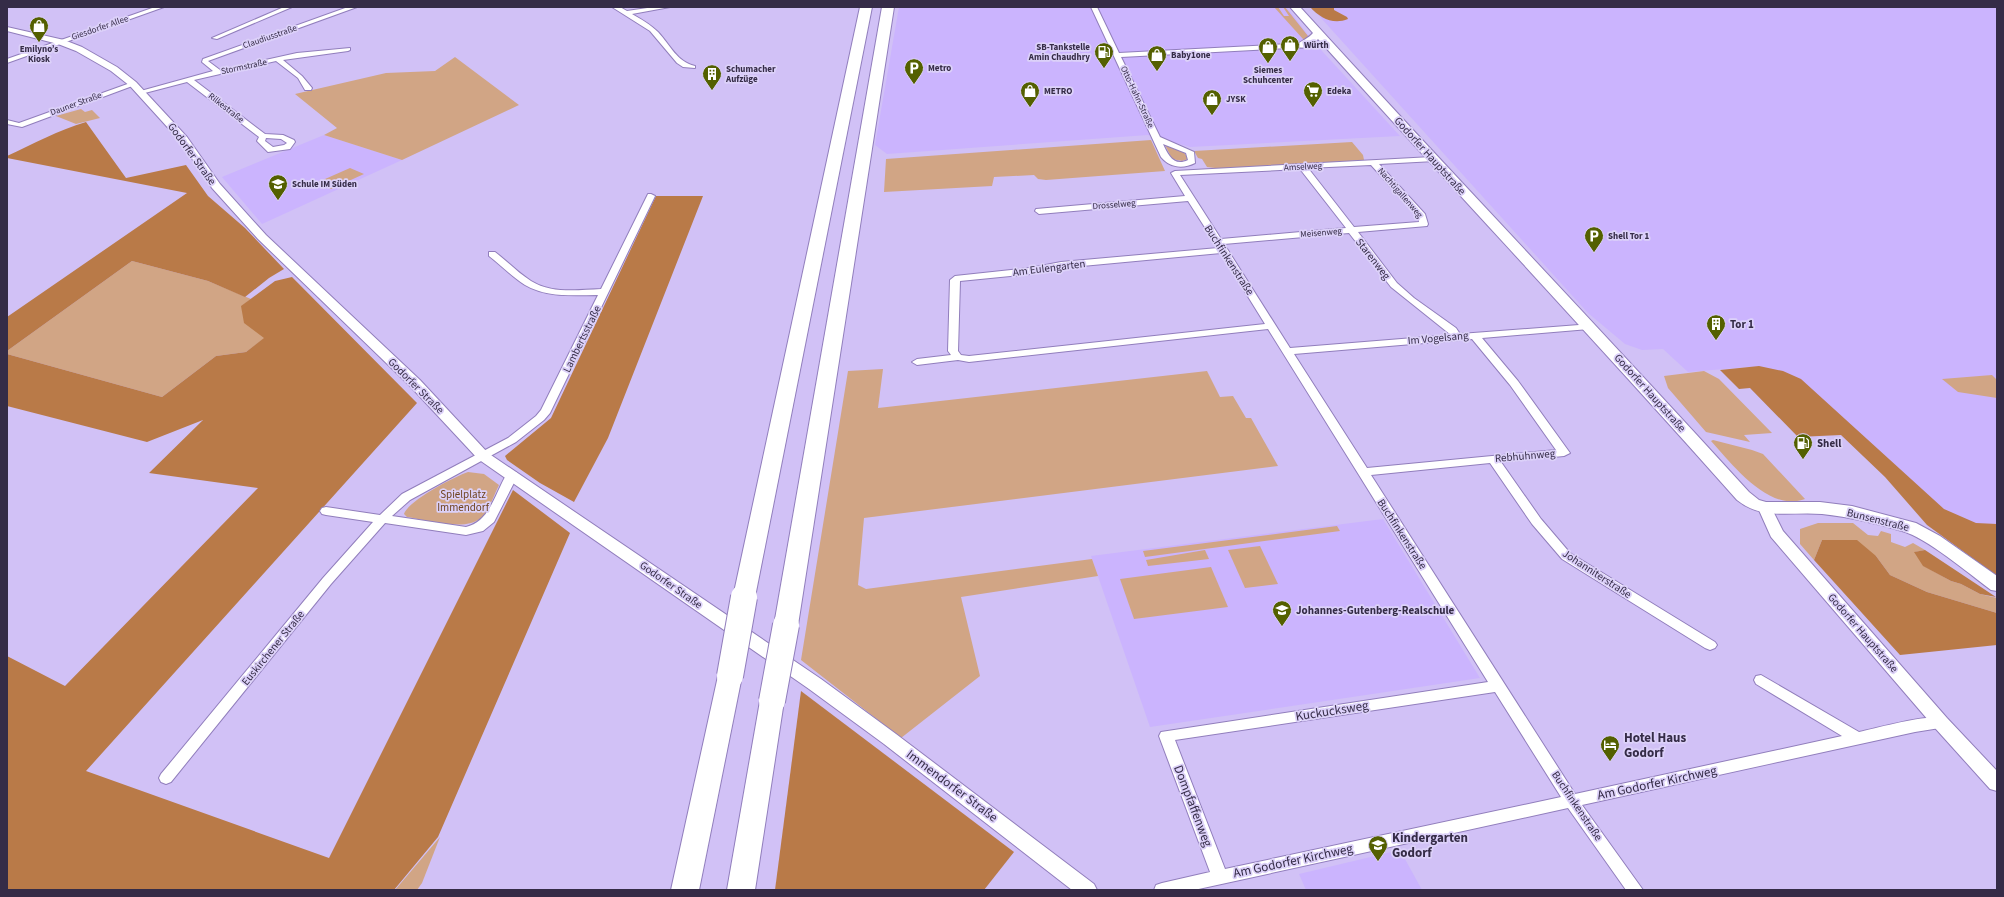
<svg xmlns="http://www.w3.org/2000/svg" width="2004" height="897" viewBox="0 0 2004 897" font-family="'Source Sans 3',sans-serif">
<style>
.built{fill:#cbb4fe}
.green{fill:#d1a585}
.forest{fill:#b97a48}
.lines{fill:none;stroke-linecap:round;stroke-linejoin:round}
.minor-casing{stroke:#917ebc;stroke-width:2}
.tertiary-casing{stroke:#917ebc;stroke-width:2}
.secondary-casing{stroke:#917ebc;stroke-width:2}
.motorway-casing{stroke:#917ebc;stroke-width:2}
.minor{fill:#fff;fill-rule:evenodd}
.tertiary{fill:#fff;fill-rule:evenodd}
.secondary{fill:#fff;fill-rule:evenodd}
.motorway{fill:#fff;fill-rule:evenodd}
.motorway-bridge-casing{stroke:#917ebc;stroke-width:28;stroke-linecap:butt}
.motorway-bridge{stroke:#fff;stroke-width:26}
.labels{text-anchor:middle;dominant-baseline:central;stroke-width:3.5;stroke-linejoin:round;paint-order:stroke}
.far-street-label{font-size:9px;fill:#352c47;stroke:#dcd1f9}
.far-poi-label{font-size:9px;font-weight:bold;fill:#352c47;stroke:#dcd1f9;text-anchor:start}
.street-label{font-size:11px;fill:#352c47;stroke:#dcd1f9}
.poi-label{font-size:11px;font-weight:bold;fill:#352c47;stroke:#dcd1f9;text-anchor:start}
.park-label{font-size:11px;fill:#6f431e;stroke:#dcd1f9}
.near-street-label{font-size:13px;fill:#352c47;stroke:#dcd1f9}
.near-poi-label{font-size:13px;font-weight:bold;fill:#352c47;stroke:#dcd1f9;text-anchor:start}
</style>
<rect width="100%" height="100%" fill="#d1c1f6"/>
<g class="built">
<path d="M899,7h388l24,32 89,97 -210,11 -42,-12 -261,19 -12,-9z"/>
<path d="M1311,7h686v561l-205,-182 -44,-19 -60,5 -25,-23 -21,1 -17,-6 -37,-31z"/>
<path d="M324,135l78,25 -140,64 -40,-47z"/>
<path d="M1383,519l97,159 -330,49 -59,-171z"/>
<path d="M1400,850l22,40h-116l-7,-16z"/>
</g>
<g class="green">
<path d="M1274,7h4l6,9h5l-6,-9h2l23,29 -1,3h-4z"/>
<path d="M455,57l64,48 -117,55 -78,-25 13,-7 -42,-34 91,-21 49,-2z"/>
<path d="M81,109l4,3 7,-2 8,8 -24,6 -20,-8z"/>
<path d="M1151,140l14,31 -119,9 -8,-1 -4,-4 -40,2 -2,9 -108,6 2,-33z"/>
<path d="M1352,142l11,13 1,5 -141,9 -16,-2 -5,-8 -4,-1 -4,-7z"/>
<path d="M1165,145l19,7 4,7 -6,2 -10,-2z"/>
<path d="M350,168l14,6 -33,15 -15,-6z"/>
<path d="M132,261l76,20 43,18 -9,7 23,32 -19,14 -30,4 -54,41 -155,-43v-3z"/>
<path d="M883,369l-5,39 329,-37 13,26 13,-1 13,22h5l27,48 -414,52 -6,67 8,4 226,-30 6,17 -137,21 19,79 -79,62 -100,-78 47,-289z"/>
<path d="M1704,371l15,8 53,54 -28,2 6,7 -44,-10 -38,-44 -4,-12z"/>
<path d="M1992,375l5,5v18l-39,-6 -16,-13z"/>
<path d="M1713,440l39,10 11,4 42,45c-36,14 -73,-35 -94,-58z"/>
<path d="M468,472l16,2 15,11c-5,10 -9,23 -16,31 -15,17 -56,4 -76,1l-3,-3c5,-14 50,-37 64,-42z"/>
<path d="M1818,523h35l15,12 10,1 3,-5 10,3v8l14,5 8,-4 12,7 -10,2 9,14 27,15 10,3 19,10 17,4v15l-70,-21 -37,-17 -14,-19 -54,-16 -8,20 -14,-16v-15z"/>
<path d="M1337,526l3,5 -195,26 -2,-6z"/>
<path d="M1260,546l18,38 -33,4 -17,-38z"/>
<path d="M1205,550l4,9 -61,7 -2,-6z"/>
<path d="M1211,567l17,40 -94,12 -14,-40z"/>
<path d="M440,837l-18,46 -5,7h-22z"/>
</g>
<g class="forest">
<path d="M1310,7h53h-29v3l13,7 1,2c-15,6 -28,-1 -38,-12z"/>
<path d="M86,122l40,56 60,-13 22,31 37,32 39,41 -15,9 -24,19 -37,-16 -76,-20 -125,90v-34l180,-124 -180,-35v-2c26,-12 52,-26 79,-34z"/>
<path d="M656,196h47l-95,242 -34,64 -34,-19 -33,-23 -2,-4 46,-38z"/>
<path d="M292,277l125,126 -331,368 243,87 184,-368 57,43 -132,304 -44,53h-387v-234l58,30 193,-198 -109,-15 54,-53 -56,22 -140,-36v-52l155,43 54,-41 30,-4 18,-14 -20,-15 -3,-17 34,-25z"/>
<path d="M1759,366l24,5 18,8 143,130 32,14 21,1v52l-70,-51 -42,-48 -44,-42 -43,2 -48,-49 -11,1 -19,-19z"/>
<path d="M1822,540h35l19,16 14,19 37,17 70,21v32l-97,10 -86,-95z"/>
<path d="M1925,550l71,47 -16,-3 -19,-10 -10,-3 -28,-15 -9,-14z"/>
<path d="M801,691l213,161 -30,38h-209z"/>
</g>
<g class="lines">
<g class="minor-casing">
<g id="minor">
<path d="M155,7h9l-157,56v-4z"/>
<path d="M284,7h8l-75,32 -5,-1z"/>
<path d="M348,7h9l-149,54 12,9 77,-17 53,-5v2l-2,1 -65,9 19,16 10,12 -1,2h-6l-7,-12 -22,-17 -82,19 71,54 18,1 11,5 1,2 -5,7 -22,3 -11,-11 2,-4 -72,-55 -46,12 -4,-2 76,-21 -11,-9 1,-3zM266,138l15,1 6,4 -3,2 -11,2 -8,-6z"/>
<path d="M612,7h8l7,4 27,-4h16l-38,7c9,5 19,11 26,18 13,14 18,29 37,34v2l-12,-1 -6,-4 -27,-32z"/>
<path d="M1091,7h6l22,46 208,-11 3,2 -3,2 -206,11 39,80 34,15 1,11c-12,6 -25,5 -34,-6zM1163,144l23,9 2,7c-14,7 -20,-5 -25,-16z"/>
<path d="M133,82l4,2 -2,1 -113,42 -15,-3v-4l12,3z"/>
<path d="M1432,157h3v4l-56,3 46,50 3,10 -1,2 -69,6 39,51 17,15 42,30 4,6 132,-10 2,2 -5,3 -107,9 36,43 52,72 -6,3 -63,6 40,57 29,34 145,89 2,3 -2,3 -5,2 -5,-2 -143,-89 -30,-35 -42,-61 -119,12 204,319 267,-58 -86,-52 -2,-4 2,-4 5,-1 98,57c20,-4 69,-19 87,-13l2,4 -2,4 -31,5 -333,73 61,85h-17l-58,-82 -374,82h-40l2,-5 6,-2 48,-11 -51,-136 2,-4 327,-50 -220,-353 -299,33 -11,-2 -41,5 -5,-3 5,-3 34,-4 -3,-4 2,-71 5,-4 75,-8 31,-6 157,-14 -30,-47 -149,13 -4,-3 1,-2 149,-13 -14,-23 4,-2zM1371,165l47,52 1,5 -65,5 -46,-59zM1300,169l46,59 -125,11 -41,-64zM1349,233l42,54 60,48 -161,13 -66,-104zM1221,253l44,71 -296,32 -8,-1 -3,-4 2,-70 70,-7 31,-6zM1472,339l38,46 46,65 -189,18 -73,-114zM1495,692l66,105 -336,72 -50,-129z"/>
<path d="M648,194h3l4,2 -105,217 -6,7 -28,22 -106,58 -18,16 74,11c25,-6 29,-35 42,-55h8l2,3 -24,47 -11,9 -17,4 -81,-12 -54,61 -160,198 -5,2 -5,-2 -2,-4 2,-4 162,-196 50,-56 -47,-7 -4,-1 -2,-3 2,-3 4,-1 54,8 22,-21 106,-56 28,-22 5,-6 57,-115c-24,0 -51,3 -73,-10 -13,-8 -24,-20 -36,-29v-4h6c12,9 23,21 36,29 21,13 47,9 70,8z"/>
</g>
</g>
<g class="tertiary-casing">
<g id="tertiary">
<path d="M7,27l57,13 18,7 35,20 19,15 51,55 33,47 46,51 154,145 68,73 333,226 75,55 198,150 3,6h-25l-188,-146 -75,-55 -331,-230 -68,-73 -152,-147 -46,-51 -32,-47 -50,-55 -19,-15 -35,-20 -18,-7 -51,-13z"/>
<path d="M1765,503l5,2 13,26 164,187 50,53v20l-7,-2 -55,-61 -164,-191 -13,-29 2,-3z"/>
</g>
</g>
<g class="secondary-casing">
<path id="secondary" d="M1290,7h10c148,163 301,322 449,485l10,8 7,2h54l32,4 64,17 24,13 57,40v15l-6,-1c-23,-17 -64,-52 -89,-59 -26,-8 -53,-14 -80,-17 -31,-3 -59,7 -85,-14 -138,-156 -280,-306 -419,-461 -4,5 -12,10 -19,8l-2,-2c5,-5 11,-6 16,-12z"/>
</g>
<g class="motorway-casing">
<g id="motorway">
<path d="M860,7h12l-117,590 -3,6 -8,2 -8,-2 -3,-6z"/>
<path d="M882,7h12l-96,618 -4,6 -8,3 -8,-3 -4,-6z"/>
<path d="M730,667l9,2 3,7 -43,214h-28l47,-214 3,-7z"/>
<path d="M772,691l9,3 3,7 -29,189h-28l33,-189 3,-7z"/>
</g>
</g>
<use href="#minor" class="minor"/>
<use href="#tertiary" class="tertiary"/>
<use href="#secondary" class="secondary"/>
<use href="#motorway" class="motorway"/>
<g class="motorway-bridge-casing">
<g id="motorway-bridge">
<path d="M730,676l14,-79"/>
<path d="M772,701l14,-76"/>
</g>
</g>
<use href="#motorway-bridge" class="motorway-bridge"/>
</g>
<defs>
<g id="shop-pin" transform="scale(1)"><path d="M0 17L-7.5 6A9.5 9.5 0 1 1 7.5 6Z" fill="#546000" stroke="#dcd1f9"/><path d="M-5-2.5h2.3a2.7 3.5 0 0 1 5.4 0H5L5.5 6h-11ZM-1.5-2.5h3a1.5 2.3 0 0 0-3 0Z" fill="#fff"/></g>
<g id="fuel-pin" transform="scale(1)"><path d="M0 17L-7.5 6A9.5 9.5 0 1 1 7.5 6Z" fill="#546000" stroke="#dcd1f9"/><path d="M-5.5-6h7V0h2V4h1.3V-2.5L3-4.5l.8-.8L6-3V5H2.5V1h-1V6h-7ZM-4.2-4.7v3.2H.2V-4.7Z" fill="#fff"/></g>
<g id="parking-pin" transform="scale(1)"><path d="M0 17L-7.5 6A9.5 9.5 0 1 1 7.5 6Z" fill="#546000" stroke="#dcd1f9"/><path d="M-3.5-5.5H1a3.5 3.5 0 0 1 0 7H-1V5.5H-3.5ZM-1-3.4V-.6H.8a1.4 1.4 0 0 0 0-2.8Z" fill="#fff"/></g>
<g id="building-pin" transform="scale(1)"><path d="M0 17L-7.5 6A9.5 9.5 0 1 1 7.5 6Z" fill="#546000" stroke="#dcd1f9"/><path d="M-4-6H4V6H1V3H-1V6H-4ZM-2.5-4.3h1.7v1.8h-1.7ZM.8-4.3h1.7v1.8H.8ZM-2.5-1h1.7V.8h-1.7ZM.8-1h1.7V.8H.8Z" fill="#fff"/></g>
<g id="supermarket-pin" transform="scale(1)"><path d="M0 17L-7.5 6A9.5 9.5 0 1 1 7.5 6Z" fill="#546000" stroke="#dcd1f9"/><path d="M-6-5.5h2.5l.6 2H6L4.5 2H-2.5L-4.4-4H-6ZM-1.5 3.2a1.3 1.3 0 1 0 .1 0ZM3 3.2a1.3 1.3 0 1 0 .1 0Z" fill="#fff"/></g>
<g id="school-pin" transform="scale(1)"><path d="M0 17L-7.5 6A9.5 9.5 0 1 1 7.5 6Z" fill="#546000" stroke="#dcd1f9"/><path d="M0-5L7-2L0 1L-7-2ZM-4 1L0 2.5L4 1V4Q0 6-4 4Z" fill="#fff"/></g>
<g id="hotel-pin" transform="scale(1)"><path d="M0 17L-7.5 6A9.5 9.5 0 1 1 7.5 6Z" fill="#546000" stroke="#dcd1f9"/><path d="M-6-4.5h1.5V1H6V5H4.5V3h-9V5H-6ZM-4 0a1.8 1.8 0 1 1 3.6 0ZM.5 0V-2.5h3Q6-2.5 6 0Z" fill="#fff"/></g>
</defs>
<g fill-rule="evenodd">
<use href="#shop-pin" x="39" y="26"/>
<use href="#shop-pin" x="1290" y="45"/>
<use href="#shop-pin" x="1268" y="47"/>
<use href="#fuel-pin" x="1104" y="52"/>
<use href="#shop-pin" x="1157" y="55"/>
<use href="#parking-pin" x="914" y="68"/>
<use href="#building-pin" x="712" y="74"/>
<use href="#shop-pin" x="1030" y="91"/>
<use href="#supermarket-pin" x="1313" y="91"/>
<use href="#shop-pin" x="1212" y="99"/>
<use href="#school-pin" x="278" y="184"/>
<use href="#parking-pin" x="1594" y="236"/>
<use href="#building-pin" x="1716" y="324"/>
<use href="#fuel-pin" x="1803" y="443"/>
<use href="#school-pin" x="1282" y="610"/>
<use href="#hotel-pin" x="1610" y="745"/>
<use href="#school-pin" x="1378" y="845"/>
</g>
<g class="labels">
<g class="far-street-label">
<text transform="translate(100 28) rotate(-19)">Giesdorfer Allee</text>
<text transform="translate(270 37) rotate(-19)">Claudiusstraße</text>
<text transform="translate(244 67) rotate(-12)">Stormstraße</text>
<text transform="translate(1137 97) rotate(65)">Otto-Hahn-Straße</text>
<text transform="translate(76 104) rotate(-20)">Dauner Straße</text>
<text transform="translate(226 108) rotate(38)">Rilkestraße</text>
<text transform="translate(1303 167) rotate(-3)">Amselweg</text>
<text transform="translate(1400 193) rotate(49)">Nachtigallenweg</text>
<text transform="translate(1114 205) rotate(-5)">Drosselweg</text>
<text transform="translate(1321 233) rotate(-5)">Meisenweg</text>
</g>
<g class="far-poi-label">
<text x="1304" y="45">Würth</text>
<text x="1090" y="47" text-anchor="end">SB-Tankstelle<tspan x="1090" dy="10">Amin Chaudhry</tspan></text>
<text x="39" y="49" text-anchor="middle">Emilyno’s<tspan x="39" dy="10">Kiosk</tspan></text>
<text x="1171" y="55">Baby1one</text>
<text x="928" y="68">Metro</text>
<text x="726" y="69">Schumacher<tspan x="726" dy="10">Aufzüge</tspan></text>
<text x="1268" y="70" text-anchor="middle">Siemes<tspan x="1268" dy="10">Schuhcenter</tspan></text>
<text x="1044" y="91">METRO</text>
<text x="1327" y="91">Edeka</text>
<text x="1226" y="99">JYSK</text>
<text x="292" y="184">Schule IM Süden</text>
<text x="1608" y="236">Shell Tor 1</text>
</g>
<g class="street-label">
<text transform="translate(192 154) rotate(54)">Godorfer Straße</text>
<text transform="translate(1430 156) rotate(48)">Godorfer Hauptstraße</text>
<text transform="translate(1373 259) rotate(52)">Starenweg</text>
<text transform="translate(1229 260) rotate(57)">Buchfinkenstraße</text>
<text transform="translate(1049 268) rotate(-7)">Am Eulengarten</text>
<text transform="translate(1438 338) rotate(-5)">Im Vogelsang</text>
<text transform="translate(582 339) rotate(-64)">Lambertsstraße</text>
<text transform="translate(416 386) rotate(45)">Godorfer Straße</text>
<text transform="translate(1650 393) rotate(48)">Godorfer Hauptstraße</text>
<text transform="translate(1525 456) rotate(-5)">Rebhuhnweg</text>
<text transform="translate(1878 520) rotate(14)">Bunsenstraße</text>
<text transform="translate(1402 534) rotate(57)">Buchfinkenstraße</text>
<text transform="translate(1597 574) rotate(33)">Johanniterstraße</text>
<text transform="translate(671 585) rotate(35)">Godorfer Straße</text>
<text transform="translate(1863 633) rotate(49)">Godorfer Hauptstraße</text>
<text transform="translate(273 648) rotate(-51)">Euskirchener Straße</text>
<text transform="translate(1577 806) rotate(56)">Buchfinkenstraße</text>
</g>
<g class="poi-label">
<text x="1730" y="324">Tor 1</text>
<text x="1817" y="443">Shell</text>
<text x="1296" y="610">Johannes-Gutenberg-Realschule</text>
</g>
<g class="park-label">
<text x="463" y="494">Spielplatz<tspan x="463" dy="13">Immendorf</tspan></text>
</g>
<g class="near-street-label">
<text transform="translate(1332 711) rotate(-9)">Kuckucksweg</text>
<text transform="translate(1657 783) rotate(-12)">Am Godorfer Kirchweg</text>
<text transform="translate(952 786) rotate(37)">Immendorfer Straße</text>
<text transform="translate(1193 806) rotate(69)">Dompfaffenweg</text>
<text transform="translate(1293 861) rotate(-12)">Am Godorfer Kirchweg</text>
</g>
<g class="near-poi-label">
<text x="1624" y="738">Hotel Haus<tspan x="1624" dy="15">Godorf</tspan></text>
<text x="1392" y="838">Kindergarten<tspan x="1392" dy="15">Godorf</tspan></text>
</g>
</g>
<rect width="2004" height="897" fill="none" stroke="#352c47" stroke-width="16"/>
</svg>
